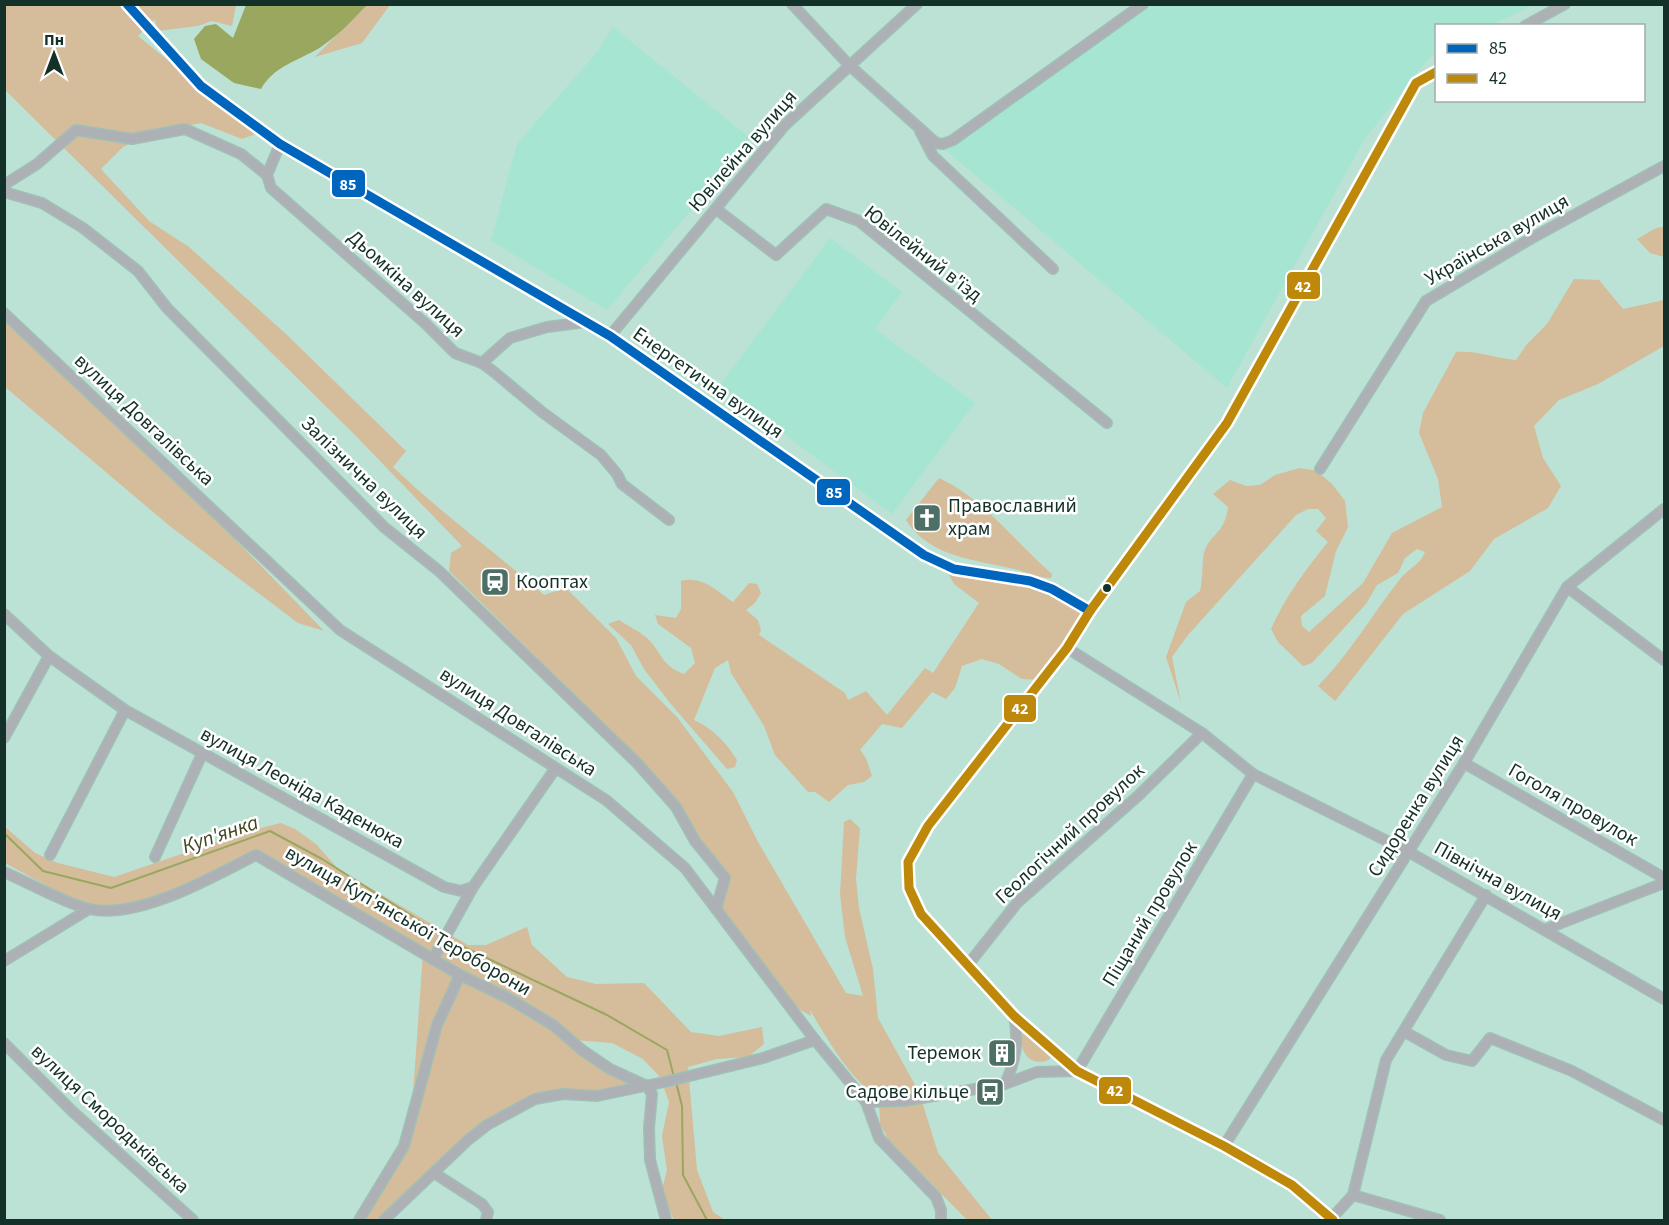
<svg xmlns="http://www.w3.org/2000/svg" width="1669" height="1225" viewBox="0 0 1669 1225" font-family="'Source Sans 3',sans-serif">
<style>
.built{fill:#a6e5d1}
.green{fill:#d5bc9b}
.water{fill:#99a75f}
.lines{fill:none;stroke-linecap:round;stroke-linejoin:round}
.stream{stroke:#99a75f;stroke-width:2}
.street-casing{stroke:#a0bfb5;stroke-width:12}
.street{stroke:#adb1b6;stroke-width:9}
.bus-1-casing{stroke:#fff;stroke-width:14}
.bus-2-casing{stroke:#fff;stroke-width:14}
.bus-1{stroke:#0065bd;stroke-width:9}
.bus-2{stroke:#be890a;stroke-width:9}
.bus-dot{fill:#133128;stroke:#fff;stroke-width:2}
.labels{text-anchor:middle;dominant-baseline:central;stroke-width:5;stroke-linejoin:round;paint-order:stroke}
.street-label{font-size:20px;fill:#133128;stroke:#fff}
.poi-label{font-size:20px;fill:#133128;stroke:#fff;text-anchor:start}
.water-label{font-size:21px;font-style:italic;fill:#42451d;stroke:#fff}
.line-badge{stroke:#fff;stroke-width:2}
.badge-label{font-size:16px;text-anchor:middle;font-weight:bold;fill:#fff}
</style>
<rect width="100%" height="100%" fill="#bbe2d5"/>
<g class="built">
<path d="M1151,5h382l-41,20 -56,1v28l-6,3 -66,83 -137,248 -285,-241z"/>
<path d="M613,27l138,112 -144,171 -116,-69 26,-97 81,-93z"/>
<path d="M830,238l72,54 -27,37 100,74 -83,111 -173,-128z"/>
</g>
<g class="green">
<path d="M4,5h232l-4,21 -20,-5 -14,5 -41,5 -2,-12 -17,17 120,97 -16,6 -41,-16 -47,9 -31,15 -22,22 48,52 40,26 97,87 120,117 -13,16c48,46 101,84 151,128l22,-7 50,50 20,38 41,41 56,75 25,50 88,151 17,3 -18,-59 -5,-43 4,-72 6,-3 10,9 -4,51 3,29 14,61 5,49 41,74 19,61 54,67h-25l-79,-81 -8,-15 -1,-25c-30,-22 -50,-57 -69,-89l1,6 -16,-9 -76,-97 7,-19 -56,-95 -89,-95 -132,-130 2,-18 11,-7 -108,-112 -349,-344z"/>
<path d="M366,5h24l-28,38 -47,14z"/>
<path d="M1664,227v30l-14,-4 -13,-14 19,-11z"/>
<path d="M1574,279l25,1 24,29 41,-9v46l-66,38 -39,16 -25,26 9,32 18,28 -13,22 -54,31 -24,32 -67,43 -68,87 -17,-15c32,-33 54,-71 82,-107 9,-11 20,-14 25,-27l-8,-3 -12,9 -7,15 -21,12 -11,19 -54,59 -9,3 -25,-24 -7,-13c14,-32 35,-60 57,-87l-12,-11 10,-13 -8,-9h-10l-12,6 -108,120 -16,22 9,46 -15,-46 20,-55 14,-11c3,-12 2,-29 4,-38 6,-20 21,-19 24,-46l-15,-13 17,-14 16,6 14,-1 15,-10 25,-7 17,3 15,13 13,17 3,26 -12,24 -11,45 -24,20 1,10 7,6 54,-49 29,-50 50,-26 -4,-28 -19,-46 4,-20 33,-61c20,-2 39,6 60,8l11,-16 20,-20z"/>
<path d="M4,313l145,137 175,181 -26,-8 -127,-96 -166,-140z"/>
<path d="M939,478c45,21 76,64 113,96l-1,4c-12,0 -25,-6 -37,-9 -38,-9 -85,-12 -108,-49z"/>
<path d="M834,499l120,70 75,12 61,30 -47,69 -21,-1 -23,-15 -17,-5 -20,7 -7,22 -9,11 -14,-7 -30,36 -20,-4 -22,26 6,8 6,18 -8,6 -16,3 -19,17 -14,-10h-7l-33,-37 -11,-29 -33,-53 -3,-13 -13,8 -21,52c19,9 32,22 43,40l-2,7 -8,2 -57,-66 -26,-34 -13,-24 -23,-21 11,-4c9,6 20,11 28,18 15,14 13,27 37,36l11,-11 -4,-15 -33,-24 -3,-9 21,3 5,-9v-28c21,-6 36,10 52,21l16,-19 8,1 4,9 -6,10 -9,7 12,10 3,10 -2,5 86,58 3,7 18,-9 21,24 38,-47 8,5 46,-70 -25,-19 -5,-9 -70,-44z"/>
<path d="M281,823l14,6 21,15 23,26 129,75h18l41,-18 5,18 35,32 29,7 48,-1 47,49 28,4 43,-9 2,17 -16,13 -31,2 -29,8 9,103 16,42 12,8h-51l-13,-27 6,-23 -5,-34 7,-34 -9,-25 -17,-18 -31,-16 -38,-3 20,19 53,27 -38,8 -60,2 -62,29 -106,95h-22l43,-70 9,-28 12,-169 -167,-98 -116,50 -51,4 -84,-46 -1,-37 31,27 23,10 56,14 135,-46z"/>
<path d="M1025,1029l26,23 -1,7c-20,11 -36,-12 -25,-30z"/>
</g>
<path class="water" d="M246,5v-1l121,1c-12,12 -24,26 -38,36 -23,19 -53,21 -68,48l-27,-6 -33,-24 -7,-20 11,-13 11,-2 17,14z"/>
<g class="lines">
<g class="stream">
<path d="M4,833l39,38 68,17 159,-57 52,28 117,74"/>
<path d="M451,941l156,74 60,35 7,27"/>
<path d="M676,1082l6,24 1,69 24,45"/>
</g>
<g class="street-casing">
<g id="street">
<path d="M127,4l74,82 79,58 330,192 314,219 30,14 76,12 22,8 38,22"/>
<path d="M792,4l57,61 87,78 7,1 10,-4 190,-136"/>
<path d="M1525,26l40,-22"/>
<path d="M920,131l13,25 120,113"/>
<path d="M280,144l-13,31 4,13 155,136 29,29 27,10 12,9 48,40 59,43 16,19 5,10 47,36"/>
<path d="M4,185l33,-21 39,-34 56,9 53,-10 56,25 26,21"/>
<path d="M4,192l38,11 41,25 55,43 29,37 217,219 55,44 198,192 39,44 19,34 30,37 -9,31"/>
<path d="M716,209l60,46 50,-46 33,12 248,202"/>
<path d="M4,313l336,317 266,170 79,68 130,172 51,62 13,36 57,59 5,13v10"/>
<path d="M610,336l175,-211 132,-121"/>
<path d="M482,363l28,-25 37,-11 39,-5"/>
<path d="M1320,469l106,-168 106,-63 132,-72"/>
<path d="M1567,587l97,73"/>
<path d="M4,614l45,42 76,54 319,177 17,4 12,-4 82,-118"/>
<path d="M1067,648l135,85 51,41 156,78 255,147"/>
<path d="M4,738l45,-82"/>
<path d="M1464,763l200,115"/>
<path d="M50,855l75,-145"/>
<path d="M155,857l47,-103"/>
<path d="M4,872c23,10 62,32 85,37 50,11 123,-32 167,-54l204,120 48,23 45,27 29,25 28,19 37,17 5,8 -3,34 1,32 16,60"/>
<path d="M1546,929l118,-46"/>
<path d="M433,959l40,-72"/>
<path d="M4,961l85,-52"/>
<path d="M967,966l50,-63 122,-108 63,-62"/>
<path d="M1405,1032l41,23 26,6 18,-23 82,33 92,49"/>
<path d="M4,1043l68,68 121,109"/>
<path d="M1005,1084l32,-12 40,-1 176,-297"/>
<path d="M866,1102l38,-1 101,-17c11,-24 14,-42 9,-68"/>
<path d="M1224,1146l240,-383 103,-176 97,-78"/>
<path d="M434,1173l48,31 6,8 -2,8"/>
<path d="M1353,1195l87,25"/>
<path d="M1331,1219l22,-24 33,-135 100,-165"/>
<path d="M359,1220l45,-74 33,-121 23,-50"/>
<path d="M384,1220l84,-80 19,-15 48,-26 28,-5 34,2 72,-15 94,-23 52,-18"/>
<path d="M1333,1220l-41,-35 -68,-39 -147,-75 -63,-55 -93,-102 -12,-26 -1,-26 20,-36 139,-178 23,-37 137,-188 189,-340 20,-11"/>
</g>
</g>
<use href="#street" class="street"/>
<g class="bus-1-casing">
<path id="bus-1" d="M127,4l74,82 79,58 330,192 314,219 30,14 76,12 22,8 38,22"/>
</g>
<g class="bus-2-casing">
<path id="bus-2" d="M1333,1220l-41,-35 -68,-39 -147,-75 -63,-55 -93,-102 -12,-26 -1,-26 20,-36 139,-178 23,-37 137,-188 189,-340 20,-11"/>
</g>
<use href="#bus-1" class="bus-1"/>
<use href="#bus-2" class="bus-2"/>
</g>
<defs>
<g id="church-square" transform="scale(1.5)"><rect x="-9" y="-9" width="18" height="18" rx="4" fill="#4e6f65" stroke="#fff"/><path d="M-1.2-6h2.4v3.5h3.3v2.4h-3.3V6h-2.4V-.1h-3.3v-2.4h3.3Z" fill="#fff"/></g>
<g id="station-square" transform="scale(1.5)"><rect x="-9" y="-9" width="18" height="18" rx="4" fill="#4e6f65" stroke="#fff"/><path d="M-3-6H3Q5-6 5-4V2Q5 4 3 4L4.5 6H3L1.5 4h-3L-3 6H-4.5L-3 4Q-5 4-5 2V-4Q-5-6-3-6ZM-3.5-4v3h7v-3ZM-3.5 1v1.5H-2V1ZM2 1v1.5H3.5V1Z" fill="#fff"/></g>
<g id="building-square" transform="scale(1.5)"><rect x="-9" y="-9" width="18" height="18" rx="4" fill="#4e6f65" stroke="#fff"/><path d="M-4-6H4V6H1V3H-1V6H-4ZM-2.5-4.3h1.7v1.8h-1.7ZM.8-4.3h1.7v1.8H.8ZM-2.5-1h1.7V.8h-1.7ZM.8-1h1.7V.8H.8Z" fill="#fff"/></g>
<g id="bus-square" transform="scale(1.5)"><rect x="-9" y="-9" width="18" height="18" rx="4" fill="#4e6f65" stroke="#fff"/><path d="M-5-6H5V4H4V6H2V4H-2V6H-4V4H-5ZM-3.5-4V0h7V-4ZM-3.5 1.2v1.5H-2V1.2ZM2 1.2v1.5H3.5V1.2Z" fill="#fff"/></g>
</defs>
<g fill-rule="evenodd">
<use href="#church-square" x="927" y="518"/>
<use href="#station-square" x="495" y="582"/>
<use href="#building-square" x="1002" y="1053"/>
<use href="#bus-square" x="990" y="1092"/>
</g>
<circle class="bus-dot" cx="1107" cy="588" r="5"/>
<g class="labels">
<g class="street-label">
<text transform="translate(743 151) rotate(-49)">Ювілейна вулиця</text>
<text transform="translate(1497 240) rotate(-30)">Українська вулиця</text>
<text transform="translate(923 254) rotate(38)">Ювілейний в'їзд</text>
<text transform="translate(406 284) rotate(42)">Дьомкіна вулиця</text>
<text transform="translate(708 383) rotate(35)">Енергетична вулиця</text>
<text transform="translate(144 420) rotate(43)">вулиця Довгалівська</text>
<text transform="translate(364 478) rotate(44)">Залізнична вулиця</text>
<text transform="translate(518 722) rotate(33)">вулиця Довгалівська</text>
<text transform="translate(302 788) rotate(29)">вулиця Леоніда Каденюка</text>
<text transform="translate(1573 805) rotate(30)">Гоголя провулок</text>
<text transform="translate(1416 806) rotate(-58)">Сидоренка вулиця</text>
<text transform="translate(1070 834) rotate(-43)">Геологічний провулок</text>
<text transform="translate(1498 881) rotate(29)">Північна вулиця</text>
<text transform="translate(1150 914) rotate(-59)">Піщаний провулок</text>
<text transform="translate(408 921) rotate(30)">вулиця Куп'янської Тероборони</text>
<text transform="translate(110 1119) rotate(43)">вулиця Смородьківська</text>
</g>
<g class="poi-label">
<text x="948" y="506">Православний<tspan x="948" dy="23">храм</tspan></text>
<text x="516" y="582">Кооптах</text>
<text x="981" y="1053" text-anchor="end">Теремок</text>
<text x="969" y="1092" text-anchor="end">Садове кільце</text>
</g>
<g class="water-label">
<text transform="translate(220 834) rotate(-19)">Куп'янка</text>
</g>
</g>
<g class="line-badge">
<rect x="331" y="169" width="35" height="29" rx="6" fill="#0065bd"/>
<rect x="1286" y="271" width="35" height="29" rx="6" fill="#be890a"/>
<rect x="816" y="478" width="35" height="28" rx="6" fill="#0065bd"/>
<rect x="1003" y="694" width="34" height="29" rx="6" fill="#be890a"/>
<rect x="1098" y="1076" width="34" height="29" rx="6" fill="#be890a"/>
</g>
<g class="badge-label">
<text x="348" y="190">85</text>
<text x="1303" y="292">42</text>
<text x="834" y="498">85</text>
<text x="1020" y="714">42</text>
<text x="1115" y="1096">42</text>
</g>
<rect width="1669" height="1225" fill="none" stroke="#133128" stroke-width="12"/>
<rect x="1435" y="24" width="210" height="78" fill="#ffffff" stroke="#a1ada9" stroke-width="1.5"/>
<rect x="1447" y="44" width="30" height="9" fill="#0065bd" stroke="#a1ada9" stroke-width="1.5"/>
<text x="1489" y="54" font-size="18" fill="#133128">85</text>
<rect x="1447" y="74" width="30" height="9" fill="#be890a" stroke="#a1ada9" stroke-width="1.5"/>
<text x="1489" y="84" font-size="18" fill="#133128">42</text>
<g transform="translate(54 54)" stroke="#ffffff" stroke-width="4.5" paint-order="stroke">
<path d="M0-4.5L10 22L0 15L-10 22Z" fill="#133128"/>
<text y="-9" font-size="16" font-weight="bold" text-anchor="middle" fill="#133128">Пн</text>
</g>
</svg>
